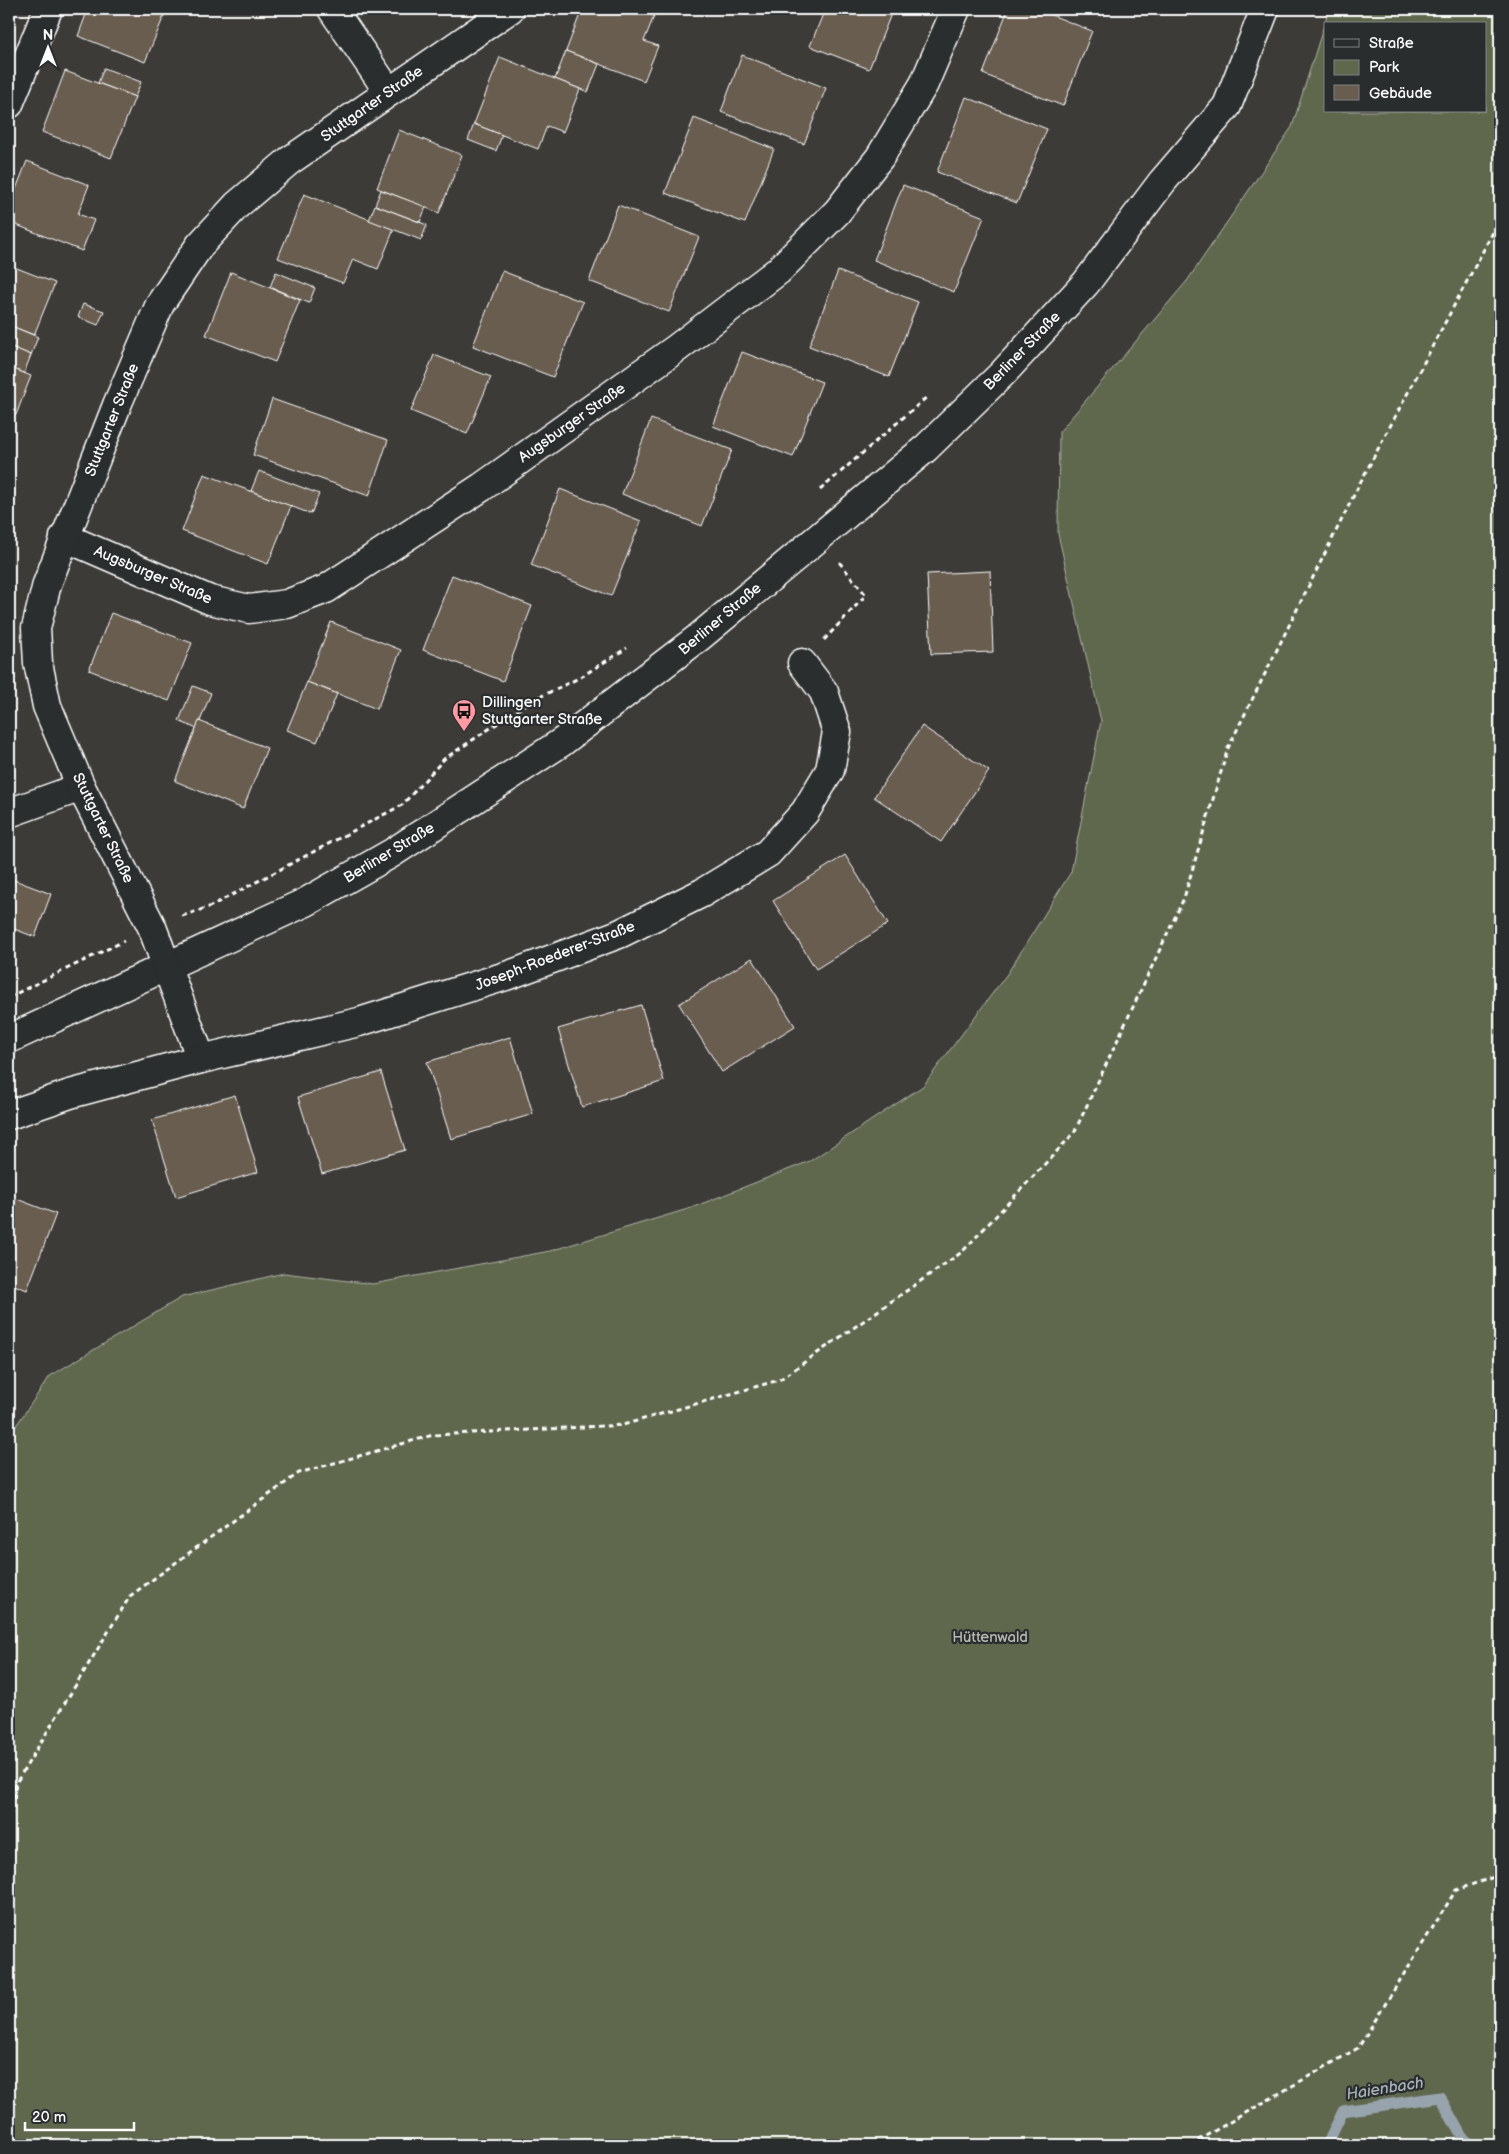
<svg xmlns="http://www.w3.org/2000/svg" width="1509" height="2154" viewBox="0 0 1509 2154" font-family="'Balsamiq Sans',sans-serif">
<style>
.green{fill:#5f674d;stroke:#afb3a6;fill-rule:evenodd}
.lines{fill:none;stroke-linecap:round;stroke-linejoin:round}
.stream{stroke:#98a4ad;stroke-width:11}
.building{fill:#685d4f;stroke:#fff}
.minor-casing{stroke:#fff;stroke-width:31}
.path{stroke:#fff;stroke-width:3;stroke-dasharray:5 4;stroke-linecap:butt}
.minor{stroke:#2a2d2e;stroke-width:28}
.labels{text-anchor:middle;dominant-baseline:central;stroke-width:4.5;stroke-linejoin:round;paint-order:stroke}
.street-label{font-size:15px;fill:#fff;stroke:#2a2d2e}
.poi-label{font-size:15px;fill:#fff;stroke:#2a2d2e;text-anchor:start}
.park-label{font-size:15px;fill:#b7bbaf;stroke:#2a2d2e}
.water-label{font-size:16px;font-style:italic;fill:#a9b3bb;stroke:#2a2d2e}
</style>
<rect width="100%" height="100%" fill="#3d3b38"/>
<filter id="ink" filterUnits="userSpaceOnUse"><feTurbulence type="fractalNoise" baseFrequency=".02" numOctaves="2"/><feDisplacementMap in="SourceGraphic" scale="10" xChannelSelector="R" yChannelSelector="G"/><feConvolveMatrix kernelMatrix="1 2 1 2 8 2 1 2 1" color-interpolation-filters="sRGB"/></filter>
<g filter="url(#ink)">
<path class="green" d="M1329,9h171v2136h-1491v-709l41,-60 132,-79 102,-24 89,11 177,-33 141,-43 119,-47 113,-75 84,-112 64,-102 30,-151 -43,-187 1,-102 128,-151 105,-154zM1325,24h160v87h-160z"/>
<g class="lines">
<path class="stream" d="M1327,2145l16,-34 97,-14 22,40 10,8"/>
</g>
<g class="building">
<path d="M88,9h73l5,2 -21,51 -67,-26z"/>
<path d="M582,9h55l17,7 -10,25 14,5 -14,35 -78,-30z"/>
<path d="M811,9h82l-24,60 -59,-23 13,-32z"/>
<path d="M1008,9h28l56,22 -29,75 -80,-32z"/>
<path d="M566,51l33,13 -11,28 -33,-13z"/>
<path d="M742,55l84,33 -22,56 -83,-32z"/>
<path d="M500,57l80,32 -17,43 -16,-6 -9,23 -64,-25z"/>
<path d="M104,68l37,14 -6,15 -37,-14z"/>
<path d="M65,71l70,26 -24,61 -69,-26z"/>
<path d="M966,97l81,32 -30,74 -80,-31z"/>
<path d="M694,118l80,31 -29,74 -80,-30z"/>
<path d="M474,124l28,11 -6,16 -28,-11z"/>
<path d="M399,130l63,25 -23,58 -62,-25z"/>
<path d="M27,161l62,24 -11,29 16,6 -12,31 -73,-29v-15z"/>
<path d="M903,185l81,32 -30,75 -80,-32z"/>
<path d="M381,190l45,17 -6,15 -45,-17z"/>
<path d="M304,194l90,35 -16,40 -25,-10 -10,24 -65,-25z"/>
<path d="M375,205l52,20 -6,15 -52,-20z"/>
<path d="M618,205l81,32 -30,75 -80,-31z"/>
<path d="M9,265l46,18 -21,52 -25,-10z"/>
<path d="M502,271l81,31 -30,75 -80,-31z"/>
<path d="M838,271l80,31 -29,75 -80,-31z"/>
<path d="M231,272l69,28 -25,62 -69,-27z"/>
<path d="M276,272l39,16 -6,15 -39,-16z"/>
<path d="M83,304l21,7 -6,14 -20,-8z"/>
<path d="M9,325l29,12 -7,18 -22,-9z"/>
<path d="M9,346l22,9 -7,18 -15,-6z"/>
<path d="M742,352l80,30 -29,75 -80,-31z"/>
<path d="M434,355l57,22 -24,57 -56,-23z"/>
<path d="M9,367l22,9 -15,39 -7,-3z"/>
<path d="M272,399l116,41 -19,56 -116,-41z"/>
<path d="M651,419l81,31 -30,76 -80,-32z"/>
<path d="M259,471l60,23 -8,20 -60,-23z"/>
<path d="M204,474l87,32 -23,58 -86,-33z"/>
<path d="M560,489l81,32 -30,75 -80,-31z"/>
<path d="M990,571l3,81 -62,2 -4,-80z"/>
<path d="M452,575l80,31 -29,75 -80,-31z"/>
<path d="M111,613l81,30 -23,58 -80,-31z"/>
<path d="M331,622l70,28 -24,59 -70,-27z"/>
<path d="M307,682l30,12 -20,48 -30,-12z"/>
<path d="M193,686l18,7 -14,36 -18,-8z"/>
<path d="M199,721l68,27 -24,61 -68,-28z"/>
<path d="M922,726l67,45 -48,71 -67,-45z"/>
<path d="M845,855l43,69 -72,45 -43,-68z"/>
<path d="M9,878l42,16 -16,43 -26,-10z"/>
<path d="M752,958l43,68 -73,46 -43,-68z"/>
<path d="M641,1005l23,76 -82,26 -24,-78z"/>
<path d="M510,1037l23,77 -82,25 -24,-77z"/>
<path d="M381,1072l24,78 -83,24 -24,-77z"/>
<path d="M235,1095l23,77 -82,25 -24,-77z"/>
<path d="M9,1196l47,18 -29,76 -18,-7z"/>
</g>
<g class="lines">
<g class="minor-casing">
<g id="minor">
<path d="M332,9l56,82"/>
<path d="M9,104l39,-95"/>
<path d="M64,537l146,63 39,9 38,-5 39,-15 156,-102 195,-139 101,-77 59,-59 43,-55 44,-73 32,-75"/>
<path d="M9,813l72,-26"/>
<path d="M9,1039l297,-137 86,-49 170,-111 136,-104 228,-190 77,-75 83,-90 76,-101 65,-76 38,-97"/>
<path d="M201,1059l-49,-132 -71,-140 -34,-81 -9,-43 -2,-35 11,-44 70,-179 43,-101 40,-59 37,-40 52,-44 221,-152"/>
<path d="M9,1115l61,-21 131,-35 158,-37 153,-48 107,-40 83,-41 66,-40 37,-41 25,-42 7,-38 -13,-40 -22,-29"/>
</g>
</g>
<g class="path">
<path d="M820,490l108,-94"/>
<path d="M824,640l42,-45 -27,-33"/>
<path d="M182,916l27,-9 193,-102 42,-46 87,-58 48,-23 48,-30"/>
<path d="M9,997l115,-56"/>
<path d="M9,1825l7,-42 114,-187 169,-123 134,-38 190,-10 156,-45 183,-128 112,-119 110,-235 44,-150 132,-265 140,-264"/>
<path d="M1190,2145l168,-97 98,-158 44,-15"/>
</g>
<use href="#minor" class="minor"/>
</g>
</g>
<defs>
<g id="bus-pin" transform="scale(1.25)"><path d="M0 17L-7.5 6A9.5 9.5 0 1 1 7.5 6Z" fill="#ff9aa2" stroke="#2a2d2e"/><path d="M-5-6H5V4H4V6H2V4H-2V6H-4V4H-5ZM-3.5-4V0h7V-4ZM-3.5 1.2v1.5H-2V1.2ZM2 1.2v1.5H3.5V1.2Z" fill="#111"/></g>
</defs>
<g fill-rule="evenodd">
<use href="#bus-pin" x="464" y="711"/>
</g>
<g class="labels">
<g class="street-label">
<text transform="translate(372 104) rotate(-35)">Stuttgarter Straße</text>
<text transform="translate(1022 351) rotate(-46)">Berliner Straße</text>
<text transform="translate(112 420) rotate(-68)">Stuttgarter Straße</text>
<text transform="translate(572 423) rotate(-35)">Augsburger Straße</text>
<text transform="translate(153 575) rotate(23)">Augsburger Straße</text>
<text transform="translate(720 619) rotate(-40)">Berliner Straße</text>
<text transform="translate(103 828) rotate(64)">Stuttgarter Straße</text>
<text transform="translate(389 853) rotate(-31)">Berliner Straße</text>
<text transform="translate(555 956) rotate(-21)">Joseph-Roederer-Straße</text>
</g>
<g class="poi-label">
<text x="482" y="702">Dillingen<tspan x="482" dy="17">Stuttgarter Straße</tspan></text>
</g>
<g class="park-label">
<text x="990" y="1637">Hüttenwald</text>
</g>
<g class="water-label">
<text transform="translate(1385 2089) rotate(-9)">Haienbach</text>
</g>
</g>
<rect width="1509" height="2154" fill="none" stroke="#2a2d2e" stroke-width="30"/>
<rect x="15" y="15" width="1479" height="2124" fill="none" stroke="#fff" stroke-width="2" filter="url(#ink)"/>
<rect x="1324" y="22" width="162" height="90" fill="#2a2d2e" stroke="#7f8182"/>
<rect x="1334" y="39" width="25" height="8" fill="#2a2d2e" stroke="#7f8182"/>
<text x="1369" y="48" font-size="15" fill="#ffffff">Straße</text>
<rect x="1334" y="60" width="25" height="15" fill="#5f674d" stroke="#7f8182"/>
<text x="1369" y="72" font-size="15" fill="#ffffff">Park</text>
<rect x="1334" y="85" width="25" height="15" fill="#685d4f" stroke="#7f8182"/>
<text x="1369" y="98" font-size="15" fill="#ffffff">Gebäude</text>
<g transform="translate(48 48)" stroke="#2a2d2e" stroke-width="4" paint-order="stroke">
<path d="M0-4L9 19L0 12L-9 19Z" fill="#ffffff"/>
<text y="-8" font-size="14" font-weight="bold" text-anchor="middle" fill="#ffffff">N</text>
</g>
<path d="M25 2122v8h109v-8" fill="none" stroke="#ffffff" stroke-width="2.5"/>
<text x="32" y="2122" font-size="15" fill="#ffffff" stroke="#2a2d2e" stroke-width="4" paint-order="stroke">20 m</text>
</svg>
